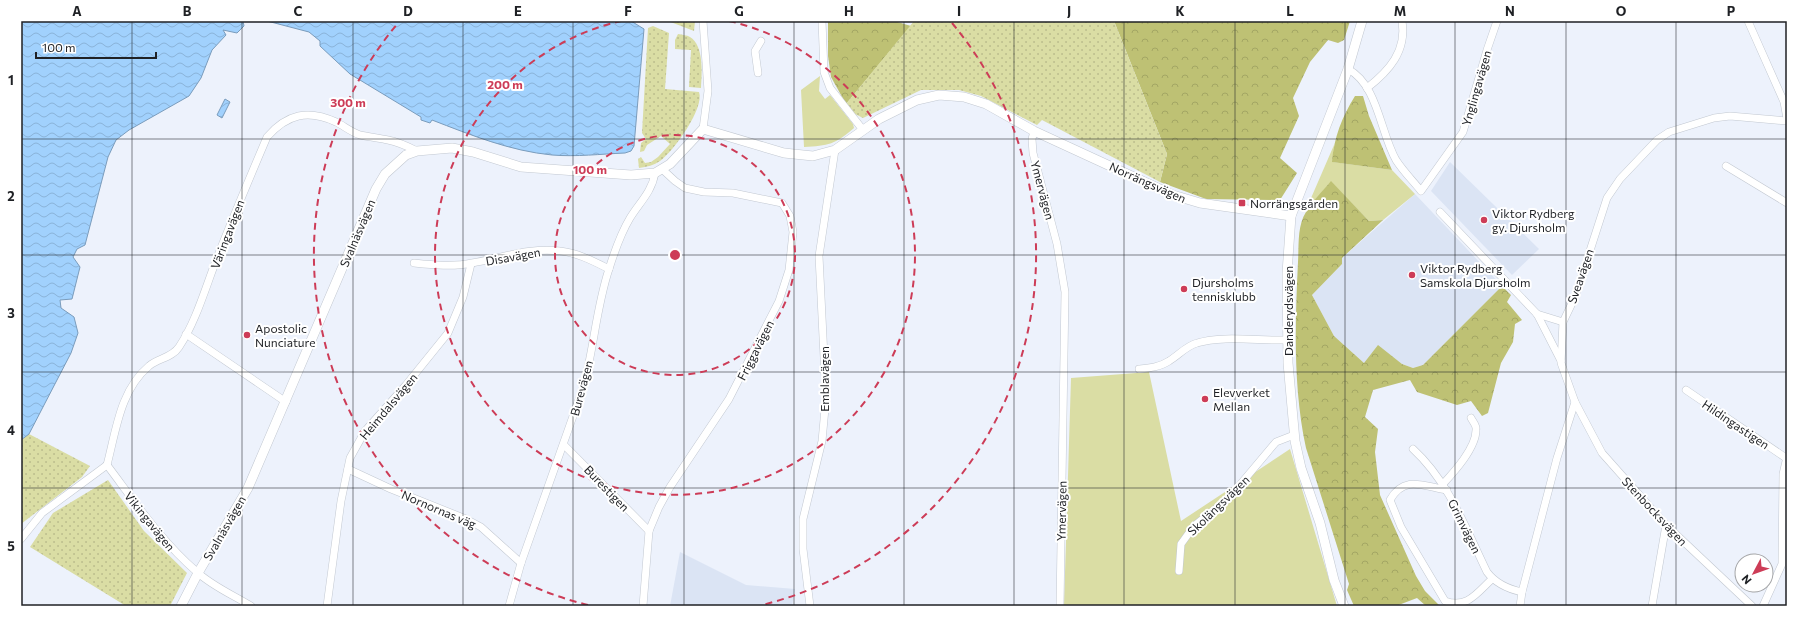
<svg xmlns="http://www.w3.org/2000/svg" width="1808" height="627" viewBox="0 0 1808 627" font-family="Commissioner,sans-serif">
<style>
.built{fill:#dbe4f4}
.green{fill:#dadda4}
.forest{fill:url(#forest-crowns)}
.park{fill:url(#park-dots)}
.water{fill:url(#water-waves);stroke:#7a9cbc}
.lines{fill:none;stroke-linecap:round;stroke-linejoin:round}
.minor-casing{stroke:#c2c8d1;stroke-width:8}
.tertiary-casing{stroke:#c2c8d1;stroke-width:10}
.minor{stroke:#fff;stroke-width:7}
.tertiary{stroke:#fff;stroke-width:9}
.grid{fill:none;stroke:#1f2125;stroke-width:1;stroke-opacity:0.55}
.ring{fill:none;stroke:#cd3c57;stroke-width:2;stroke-dasharray:7 5}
.poi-dot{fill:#cd3c57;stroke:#fff;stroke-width:1.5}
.labels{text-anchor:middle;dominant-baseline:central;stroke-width:4;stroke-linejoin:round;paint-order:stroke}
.street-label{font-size:12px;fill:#1f2125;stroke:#fff}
.poi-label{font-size:12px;fill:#1f2125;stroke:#fff;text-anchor:start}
.centre{fill:#cd3c57;stroke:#fff;stroke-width:2}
.ring-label{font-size:12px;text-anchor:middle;font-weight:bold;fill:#cd3c57;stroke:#fff;stroke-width:4;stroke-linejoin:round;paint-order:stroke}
.neatline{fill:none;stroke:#1f2125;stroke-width:1.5}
.grid-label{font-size:13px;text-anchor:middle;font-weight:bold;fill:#1f2125}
</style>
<defs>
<pattern id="forest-crowns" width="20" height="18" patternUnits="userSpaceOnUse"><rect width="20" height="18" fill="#bec174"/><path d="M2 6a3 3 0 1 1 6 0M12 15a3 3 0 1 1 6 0" fill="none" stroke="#a3a664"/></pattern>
<pattern id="park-dots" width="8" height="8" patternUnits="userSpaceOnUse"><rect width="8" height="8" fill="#dadda4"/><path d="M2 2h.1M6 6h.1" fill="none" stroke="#bbbd8d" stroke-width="1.8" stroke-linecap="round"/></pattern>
<pattern id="water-waves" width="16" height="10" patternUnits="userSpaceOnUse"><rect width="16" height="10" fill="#a1d1fd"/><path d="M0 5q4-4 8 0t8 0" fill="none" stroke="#8ab3d9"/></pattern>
</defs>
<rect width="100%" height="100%" fill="#edf2fc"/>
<g class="built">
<path d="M1450,162l89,87 -27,26 -81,-84z"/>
<path d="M1415,194l87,92 -79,79 -10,3 -11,-4 -12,-9 -26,8 -30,-27 -22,-41 30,-31v-6z"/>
<path d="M680,552l66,33 49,4 -3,17h-122z"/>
</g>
<g class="green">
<path d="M820,76l-1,15 6,8 5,-4 23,29 1,4c-18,16 -26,18 -50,19l-3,-57z"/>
<path d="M1334,145l-1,17 59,8 23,24 -32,26 -14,1 -38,-39 -26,30z"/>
<path d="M1149,372l32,149 109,-72 47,157h-273l7,-228z"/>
</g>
<g class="forest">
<path d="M828,21h66l17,5 -65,78 -15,-27 -3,-21z"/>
<path d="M1114,21h236l-6,19 -6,3 -10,-3 -18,22 -17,36 6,18 -19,42 17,15 -17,27 -74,-1 -46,-17 7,-28z"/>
<path d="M1355,96h8l6,20 23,54 -60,-8c2,-25 10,-45 23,-66z"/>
<path d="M1331,181l38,40 14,-1 -41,38v6l-30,31 22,41 30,27 14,-18 24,19 11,4 10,-3 79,-79 9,9 -4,7 15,18 -7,4 -2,18 -12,21 -13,50 -6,3 -11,-15 -14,4 -40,-13 -7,-12 -37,10 -8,27 13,12 -3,23 5,43 36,81 9,15 15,15h-14l-9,-8 -21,8h-42l-7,-16 2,-6 -43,-136c-13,-60 -11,-124 -8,-186 1,-16 -1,-36 8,-50 6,-11 17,-21 25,-31z"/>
</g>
<g class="park">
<path d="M668,21h27l-1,10z"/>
<path d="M914,21h200l53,133 -7,28 -118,-62 -5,5 -56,-29 -22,-6h-38l-58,28 -8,-4 -9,-10z"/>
<path d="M653,26l16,7 -4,56 34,3c6,16 -26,60 -39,69 -6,4 -13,6 -21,7l-1,-9 3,-2 4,6 6,-1 7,-5 12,-13 -9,-8 -14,9 -3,6 -4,1 1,-9 5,-4 -4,-6 6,-105z"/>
<path d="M678,34c4,1 9,1 12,3 14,8 12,37 11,51l-12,-1 2,-37 -16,-1v-9z"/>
<path d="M29,434l61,32 -8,11 -61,47v-84z"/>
<path d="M108,480l36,51 43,42 -17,33h-44l-96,-59 23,-34z"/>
</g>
<g class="water">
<path d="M21,21h222l1,5 -7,7 -14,-3 3,5 -14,15 -11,28 -12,18 -60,34 -13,10 -8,17 -23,88 -8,4 -4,8 7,10 -8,32 -12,1 1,8 13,9 4,16 -7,20 -42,81 -8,6z"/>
<path d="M267,21h364l13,8 -10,117 -3,5 -6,2c-24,1 -49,4 -73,2 -42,-4 -81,-20 -120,-35l-2,3 -9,-3v-3l-71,-43 -30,-28v-5l-11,-9z"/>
<path d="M225,99l5,3 -8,16 -5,-3z"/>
</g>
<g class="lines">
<g class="minor-casing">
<g id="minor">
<path d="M703,21l5,70 -5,38"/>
<path d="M822,21l2,51 6,16 33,42"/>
<path d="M1748,21l36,81 3,17"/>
<path d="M1348,69c30,16 32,63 48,91 7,11 17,21 25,31l42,-59 24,-82 10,-29"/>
<path d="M758,73l-3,-22 6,-10"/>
<path d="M1367,88c22,-17 40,-37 35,-67"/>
<path d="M1034,131l-2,8 1,14 24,91 8,48 -5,314"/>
<path d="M1726,166l61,37"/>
<path d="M1440,212l97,102 24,47"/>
<path d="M414,263c19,2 40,4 58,0 29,-5 59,-16 88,-12 18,2 33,10 49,18"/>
<path d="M1537,314l26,8"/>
<path d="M186,334l100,68"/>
<path d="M1139,369c10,-1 21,-2 30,-8 10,-6 17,-15 28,-18 25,-8 63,-2 90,-3"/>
<path d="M1686,390l100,68"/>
<path d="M1575,402l27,51 64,72 86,81"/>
<path d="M564,445l85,86"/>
<path d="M1413,449c36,33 53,80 74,123 9,12 21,17 35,20"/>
<path d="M107,465c9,-34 13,-75 42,-99 9,-8 23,-8 30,-19 17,-25 27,-61 38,-89 16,-41 33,-81 50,-121 20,-23 41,-28 69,-15 8,4 15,10 24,13 9,2 19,3 28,5 10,2 19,6 29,11"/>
<path d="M107,465c28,37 54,76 90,107 15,14 36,23 54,34"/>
<path d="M348,469l43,20 75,30 15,8 40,36"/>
<path d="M1443,484c11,-12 33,-36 33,-54 1,-4 -3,-8 -5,-12"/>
<path d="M1447,490c-24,-4 -43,-15 -57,10l11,27 44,74c22,8 32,-8 47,-22"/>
<path d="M21,539l21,-26 65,-48"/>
<path d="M1179,571l2,-27 13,-18 34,-27 48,-57 18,-7"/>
<path d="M327,606l14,-105 9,-43 15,-27 41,-46 42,-52 15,-36 8,-33"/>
<path d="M509,606l12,-43 62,-175c11,-39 13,-80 26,-119 5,-16 12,-36 21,-51 9,-15 22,-26 25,-45"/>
<path d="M643,606l6,-75 10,-24 11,-20 59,-88 50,-98 10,-31 4,-38 -3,-16 -8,-13 -49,-10 -29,-1 -19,-4 -10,-7 -13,-12"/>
<path d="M810,606l-7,-57v-30l19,-78 4,-43 -7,-142 16,-106"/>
<path d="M1520,606l2,-14 35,-134 18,-56 -14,-39 2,-41 12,-25 32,-99 13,-19 37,-39 12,-8 45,-14 16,-2 57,5"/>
<path d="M1652,606l14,-81"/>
<path d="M1763,606l19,-42 1,-90 4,-17"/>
</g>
</g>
<g class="tertiary-casing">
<g id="tertiary">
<path d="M181,606l17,-33 50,-85 128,-299 9,-15 21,-19 11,-4 35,-3 21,4 48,15 110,8 24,-2 15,-9 33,-35 81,24 29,3 22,-6 44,-31 38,-19 22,-5 25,2 22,7 48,27 139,64 27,8 91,13"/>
<path d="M1344,606l-10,-26 -14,-57 -19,-55 -6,-27 -7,-78 -1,-90 4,-57 57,-147 14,-48"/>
</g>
</g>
<use href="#minor" class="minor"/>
<use href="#tertiary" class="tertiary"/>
</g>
<path class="grid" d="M132,21v585M242,21v585M353,21v585M463,21v585M573,21v585M684,21v585M794,21v585M904,21v585M1014,21v585M1124,21v585M1235,21v585M1345,21v585M1455,21v585M1566,21v585M1676,21v585M21,139h1766M21,255h1766M21,372h1766M21,488h1766"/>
<g class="ring">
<circle cx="675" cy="255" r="120"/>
<path d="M729 21A240 240 0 1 1 621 21"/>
<path d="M588 605A361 361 0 0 1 398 23M952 23A361 361 0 0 1 762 605"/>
</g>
<g class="poi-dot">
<rect x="1238" y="199" width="8" height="8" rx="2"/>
<circle cx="1484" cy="220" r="4"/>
<circle cx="1412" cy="275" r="4"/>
<circle cx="1184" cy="289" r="4"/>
<circle cx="247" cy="335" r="4"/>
<circle cx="1205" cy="399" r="4"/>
</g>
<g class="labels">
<g class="street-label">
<text transform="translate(1476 88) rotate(-74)">Ynglingavägen</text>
<text transform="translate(1148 182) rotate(24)">Norrängsvägen</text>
<text transform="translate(1043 190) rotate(75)">Ymervägen</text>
<text transform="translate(357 233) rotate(-67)">Svalnäsvägen</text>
<text transform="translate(227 234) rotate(-69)">Väringavägen</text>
<text transform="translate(513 256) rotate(-10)">Disavägen</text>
<text transform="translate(1580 276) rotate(-71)">Sveavägen</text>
<text transform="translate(1288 311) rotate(-90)">Danderydsvägen</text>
<text transform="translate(755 350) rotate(-63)">Friggavägen</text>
<text transform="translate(824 379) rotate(-90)">Emblavägen</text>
<text transform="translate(581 388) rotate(-75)">Burevägen</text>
<text transform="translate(388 406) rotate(-50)">Heimdalsvägen</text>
<text transform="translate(1736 424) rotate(34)">Hildingastigen</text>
<text transform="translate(607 488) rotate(46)">Burestigen</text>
<text transform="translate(1218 505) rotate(-44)">Skolängsvägen</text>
<text transform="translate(439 509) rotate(23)">Nornornas väg</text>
<text transform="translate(1061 511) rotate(-89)">Ymervägen</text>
<text transform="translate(1655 511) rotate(47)">Stenbocksvägen</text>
<text transform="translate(150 521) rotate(51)">Vikingavägen</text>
<text transform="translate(1465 526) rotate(64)">Grimvägen</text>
<text transform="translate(224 528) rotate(-60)">Svalnäsvägen</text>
</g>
<g class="poi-label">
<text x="1250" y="203">Norrängsgården</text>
<text x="1492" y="213">Viktor Rydberg<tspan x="1492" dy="14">gy. Djursholm</tspan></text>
<text x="1420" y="268">Viktor Rydberg<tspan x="1420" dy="14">Samskola Djursholm</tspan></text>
<text x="1192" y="282">Djursholms<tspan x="1192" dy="14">tennisklubb</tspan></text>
<text x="255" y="328">Apostolic<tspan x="255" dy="14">Nunciature</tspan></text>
<text x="1213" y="392">Elevverket<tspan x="1213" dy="14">Mellan</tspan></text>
</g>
</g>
<circle cx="675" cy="255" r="6" class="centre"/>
<g class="ring-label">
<text x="505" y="89">200 m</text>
<text x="348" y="107">300 m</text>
<text x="590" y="174">100 m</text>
</g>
<rect width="1808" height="627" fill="none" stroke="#ffffff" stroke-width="44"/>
<g transform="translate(1754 573) rotate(229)"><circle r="19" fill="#ffffff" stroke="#a5a6a8"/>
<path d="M0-3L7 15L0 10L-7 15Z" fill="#cd3c57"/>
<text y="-6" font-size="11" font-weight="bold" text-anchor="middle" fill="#1f2125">N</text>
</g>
<path d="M36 52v6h120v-6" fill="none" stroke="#1f2125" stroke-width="2"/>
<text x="42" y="52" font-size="12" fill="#1f2125" stroke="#ffffff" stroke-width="3" paint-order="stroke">100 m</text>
<rect x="22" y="22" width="1764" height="583" class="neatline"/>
<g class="grid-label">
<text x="77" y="16">A</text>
<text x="187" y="16">B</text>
<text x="298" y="16">C</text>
<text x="408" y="16">D</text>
<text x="518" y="16">E</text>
<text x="628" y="16">F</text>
<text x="739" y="16">G</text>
<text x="849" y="16">H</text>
<text x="959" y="16">I</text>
<text x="1069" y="16">J</text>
<text x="1180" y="16">K</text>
<text x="1290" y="16">L</text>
<text x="1400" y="16">M</text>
<text x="1510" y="16">N</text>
<text x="1621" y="16">O</text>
<text x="1731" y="16">P</text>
<text x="11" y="85">1</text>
<text x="11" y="201">2</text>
<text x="11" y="318">3</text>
<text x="11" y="435">4</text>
<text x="11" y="551">5</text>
</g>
</svg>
